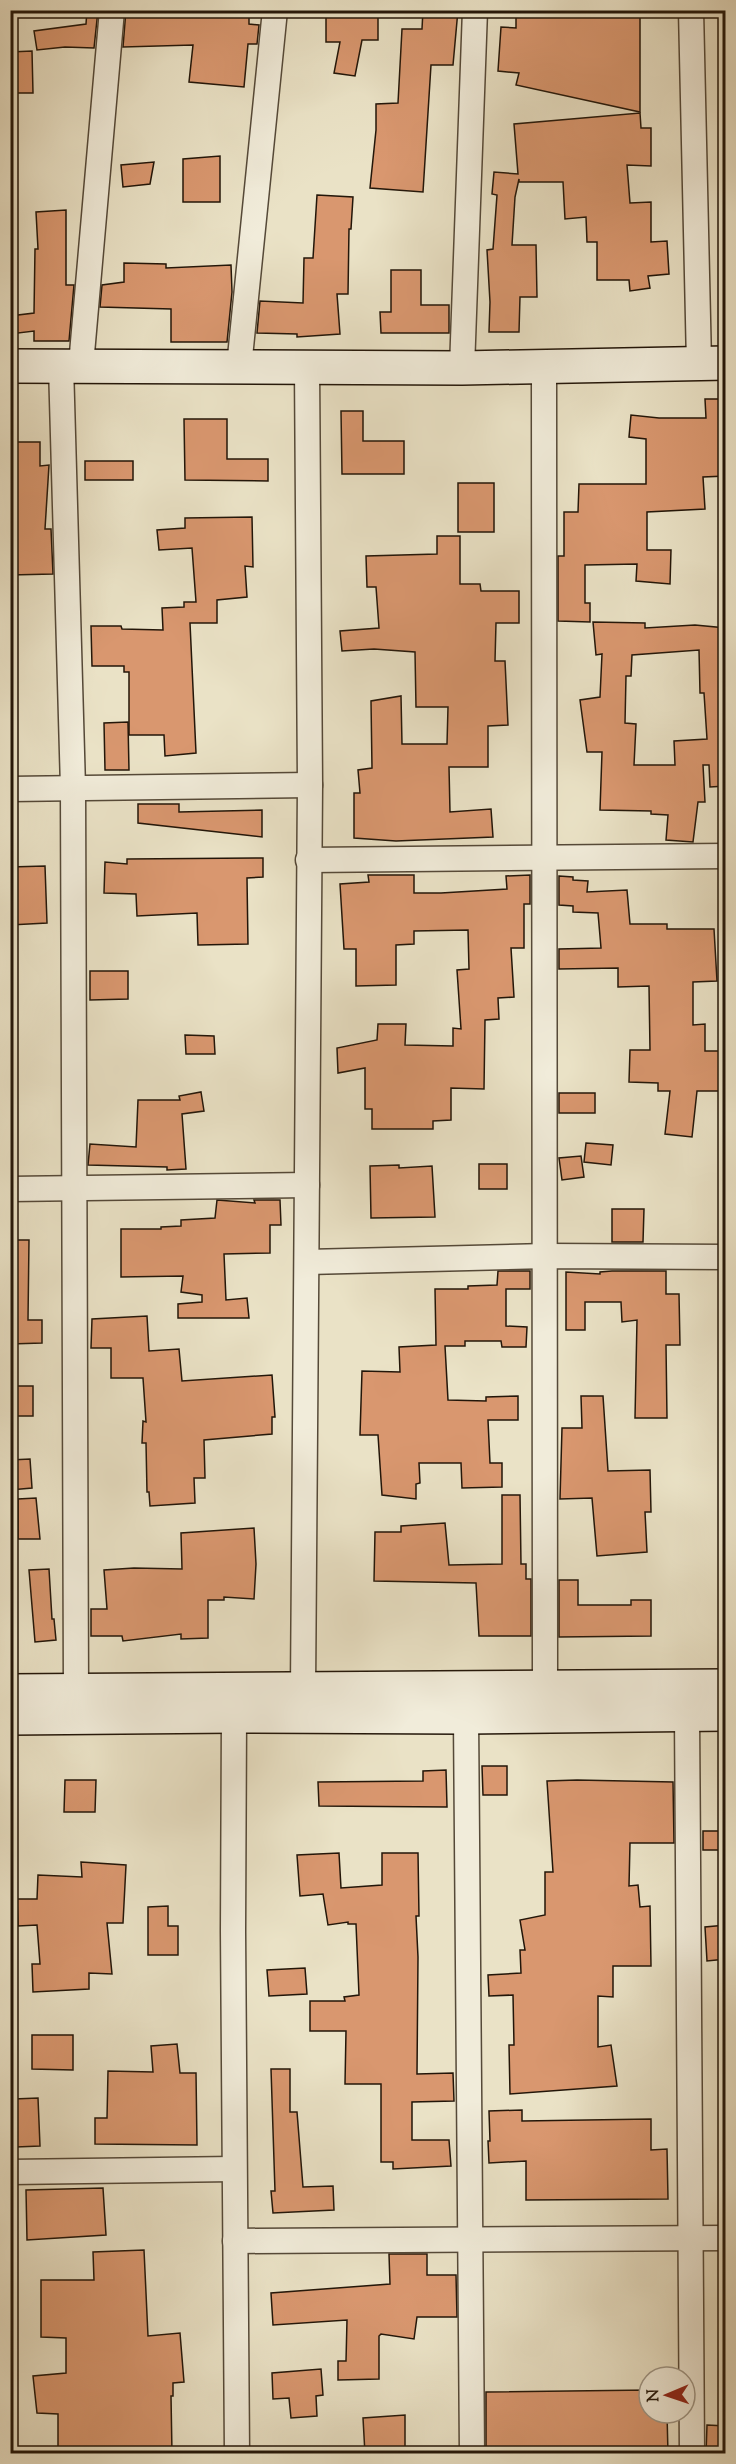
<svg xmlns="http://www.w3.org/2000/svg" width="736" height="2464" viewBox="0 0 736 2464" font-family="'Sorts Mill Goudy',serif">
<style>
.building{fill:#d9976f;stroke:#231609;stroke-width:1.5;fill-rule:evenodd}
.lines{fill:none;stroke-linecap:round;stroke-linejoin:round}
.street-casing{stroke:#554938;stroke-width:27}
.secondary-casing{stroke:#231609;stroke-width:36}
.street{stroke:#f1ecda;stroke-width:24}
.secondary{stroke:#f1ecda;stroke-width:33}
</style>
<rect width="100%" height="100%" fill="#eae2c6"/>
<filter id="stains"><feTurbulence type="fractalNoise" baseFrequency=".00333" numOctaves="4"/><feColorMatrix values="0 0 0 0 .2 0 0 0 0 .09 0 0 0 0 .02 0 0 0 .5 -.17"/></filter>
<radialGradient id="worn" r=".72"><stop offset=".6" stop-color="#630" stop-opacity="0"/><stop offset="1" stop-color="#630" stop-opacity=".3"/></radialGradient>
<g class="building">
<path d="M87,10h11l-4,38 -29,-1 -28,3 -3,-19 52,-7z"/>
<path d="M126,10l123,1v13l10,1 -2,19h-9l-4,43 -55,-5 4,-37 -70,2z"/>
<path d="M326,10h52v30h-16l-7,36 -21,-3 6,-31h-14z"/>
<path d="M423,10h35l-5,55h-22l-8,127 -53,-4 6,-58v-26l22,-1 4,-74h20z"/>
<path d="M516,10h124v102l-124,-27 3,-12 -21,-2 3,-44 15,1z"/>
<path d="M32,51l1,42h-23v-41z"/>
<path d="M640,113l1,15h10v38l-24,-1 3,38 21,-1v40l16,-1 2,33 -21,2 2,12 -20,3 -1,-11h-32v-38h-10l-1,-25 -21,2 -2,-37h-44v-3l-4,18 -3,48h24l1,52h-17l-1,35h-30l1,-30 -3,-52 6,-1 4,-54 -5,-1 2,-22 24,2 -4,-50z"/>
<path d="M220,156v46h-37v-43z"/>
<path d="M154,162l-4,22 -27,3 -2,-22z"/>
<path d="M317,195l36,2 -2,32h-2l-1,65h-11l3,40 -43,3v-3l-40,-1 3,-32 43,2 1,-45h9z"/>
<path d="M66,210v75h8l-5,56h-35v-10l-24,3v-18l24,-3 1,-64h3l-2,-37z"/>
<path d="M124,263l42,1v4l65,-3 1,27 -5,50h-56v-33l-71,-2 2,-22 22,-3z"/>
<path d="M391,270h30v35h28v28h-68l-1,-21h11z"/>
<path d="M705,399h21v77l-23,1 2,32 -58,3v38h24l-1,34 -34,-3 1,-17 -52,1v38h5v19l-32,-1v-65h6v-44h14l1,-28h67v-45l-17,-2 2,-22 28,3h47z"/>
<path d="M341,411h22v30h41v33h-62z"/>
<path d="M184,419h43v40h41v22l-83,-1z"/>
<path d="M10,442h30v24l9,-1 -4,64h6l2,45 -43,1z"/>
<rect x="85" y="461" width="48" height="19"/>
<rect x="458" y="483" width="36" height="49"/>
<path d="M252,517l1,50 -8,-1 2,31 -30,3v23h-27l6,130 -31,3 -1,-21h-35v-63h-5v-6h-32l-1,-40h30l1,3 41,1 -1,-22 22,-1v-5h12l-4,-54 -33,2 -2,-20 28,-2v-10z"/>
<path d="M437,536h23v48h20l1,7h38v32h-23l-1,38h10l3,64 -20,1v41h-39l1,45 41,-3 2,28 -97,4 -42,-3v-45h6l-2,-23 14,-2 -1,-67 30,-5 1,48h45l1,-37h-32l-1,-55 -41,-3 -32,2 -2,-20 39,-3 -3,-41h-9l-1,-31 71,-2z"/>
<path d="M593,622l52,1v5l50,-3 31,3 -3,35h3v123l-16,1 -1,-22h-6l2,37h-7l-5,40 -27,-2 2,-25 -17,-1v-3l-51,-1 2,-58h-15l-7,-52 20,-3 2,-43 -6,1zM699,650l1,43h4l3,46 -33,2 1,24h-41l2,-41 -11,-1 1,-47h5l1,-21z"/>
<path d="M128,722l1,48h-24l-1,-47z"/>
<path d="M138,804h41v8l83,-2v27l-124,-14z"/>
<path d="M263,858v19l-16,1 1,66 -50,1 -1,-32 -60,3 -1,-22 -32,-1 1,-31 22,2v-5z"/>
<path d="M45,866l2,57 -37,2v-58z"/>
<path d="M368,875h46v18h27l66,-4 -1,-13 24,-1v29h-6v44h-13l3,49 -16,1 1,21 -14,1 -1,69 -33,-1v32l-18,1v8h-61v-20h-7v-41l-27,5 -1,-25 40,-8 1,-16h28l-1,21 48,1v-18l8,1 -4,-59 12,-1 -1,-39 -54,1v13l-18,1v40l-40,1v-37h-12l-4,-65 29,-2z"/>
<path d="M559,876l14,1v3l15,1 -1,11 40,-2 3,34h37v5h47l3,52 -24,1v43l12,-1v27h21v40h-29l-5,46 -27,-3 5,-43h-12v-8l-29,-1 1,-32h20l-1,-64 -31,1v-19l-59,1v-20l42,-1 -3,-35 -25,-1v-6l-14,-1z"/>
<path d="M90,971h38v28l-38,1z"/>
<path d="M185,1035l29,1 1,18h-29z"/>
<path d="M201,1092l3,19 -22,3 4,55 -19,1v-3l-79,-2 2,-21 46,3 2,-47h42l-1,-4z"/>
<rect x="559" y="1093" width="36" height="20"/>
<path d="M586,1143l27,2 -2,20 -27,-3z"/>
<path d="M581,1156l3,21 -22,3 -3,-22z"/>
<rect x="479" y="1164" width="28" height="25"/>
<path d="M399,1165v3l33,-2 3,51 -64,1 -1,-52z"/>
<path d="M217,1200l38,3 -1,-3h26l1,25h-11v28l-46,1 2,46 21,-2 2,20h-71v-14l24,-2v-7l-21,-3 2,-16 -62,1v-48h40v-2l20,-1v-6l34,-2z"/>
<path d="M612,1209h32l-1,33h-31z"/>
<path d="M10,1240h19l-1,80h14v23l-32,1z"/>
<path d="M498,1271h32v18h-24v37l21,1 -1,20h-24l-1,-6h-36v5h-20l3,54 38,1v-4l32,-1v24h-30l2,43h12v24l-40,1 -1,-25h-42l1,20 -4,1v15l-34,-4 -4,-60h-18l2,-64 38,1 -1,-25 37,-2 -1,-56h33v-3l29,-1z"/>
<path d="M612,1271h54v23h13l1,51h-14l1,73h-32l2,-98 -15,2 -1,-20h-36v28h-19v-58l34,2v-2z"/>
<path d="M147,1316l2,35 30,-2 3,32 90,-6 3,42h-3v17l-68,6 1,38h-11l1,25 -45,3 -1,-14h-2l-1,-49h-4l1,-22 3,1 -3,-44h-32v-30h-20l1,-29z"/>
<rect x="10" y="1386" width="23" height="30"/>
<path d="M581,1396h22l5,75 42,-1 1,42h-6l2,40 -50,4 -5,-58 -32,1 2,-71h20z"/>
<path d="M30,1459l2,29 -22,2v-30z"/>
<path d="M502,1495h18l1,69h5v15h5v57h-52l-3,-53 -102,-2 1,-49h26v-6l44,-3 4,42 53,-1z"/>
<path d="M36,1498l4,41h-22v-40z"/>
<path d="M254,1528l2,36 -2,35 -30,-2v3h-16v38l-27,1v-5l-58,7 -1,-5h-31v-27h16l-3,-39 30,-2 48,1 -1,-36z"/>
<path d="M49,1569l3,50h2l2,21 -21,2 -6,-72z"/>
<path d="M559,1580h19v25h53v-5h20v36l-92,1z"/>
<path d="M482,1766h25v29h-24z"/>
<path d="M446,1770l1,37 -128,-1 -1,-24 105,-1v-10z"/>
<path d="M65,1780h31l-1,32h-31z"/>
<path d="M577,1780l96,2 1,61h-44l-1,43 9,-1 2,22 10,-1 1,60h-38v31l-15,-1v51l13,-2 6,41 -107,8 -1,-49h5l-1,-50 -24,1 -1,-21 33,-2 -1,-23h5l-5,-30 25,-5v-43h8l-6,-91z"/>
<rect x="703" y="1831" width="23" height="19"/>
<path d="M339,1853l2,35 41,-3v-32h36l1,63h-3l2,41 -1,117 36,-1 1,28 -42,1v38h37l2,26 -58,3v-7h-12v-78h-36l1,-53h-36v-30h35l-1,-4 15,-2 -3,-71h-8v-2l-20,3 -5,-31 -23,2 -3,-41z"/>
<path d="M81,1862l45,3 -3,58h-16l5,51 -23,-1v16l-56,3 -1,-28h8l-3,-39 -19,1 -1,-27h20l1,-24 44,2z"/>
<path d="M168,1906v20h10v29h-30v-48z"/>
<path d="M726,1925v34l-19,2 -2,-34z"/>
<path d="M305,1968l2,26 -38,2 -2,-26z"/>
<path d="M32,2035h41v35l-41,-1z"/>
<path d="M177,2044l3,29h16l1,72 -102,-1v-26h12l1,-47 45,1 -2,-26z"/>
<path d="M271,2069h19v43h7l6,75 30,-1 1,24 -61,3 -2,-22h4z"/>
<path d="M38,2098l2,48 -24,1 -2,-48z"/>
<path d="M522,2110v11l129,-2v31l16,-1 1,50 -142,1v-39l-37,2 -1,-22h2l-1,-30z"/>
<path d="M103,2188l3,47 -79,5 -1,-50z"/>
<path d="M144,2250l4,86 32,-3 4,49 -11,1v13h-2l1,58h-78v-3h-36v-37l-21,-1 -4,-37 33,-3v-35l-25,-1v-57h53l-1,-28z"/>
<path d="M389,2254h38v21h29l1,42h-40l-3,22 -33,-5 -2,2v43l-41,1v-19h8l1,-41 -74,5 -2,-32 119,-9z"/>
<path d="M321,2369l2,26 -7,1 1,20 -26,2 -2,-20 -16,1 -1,-26z"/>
<path d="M649,2390v23h18l1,41h-182v-62z"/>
<path d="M405,2415v39h-40l-2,-36z"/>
<path d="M707,2425l19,1v28h-20z"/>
</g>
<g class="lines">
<g class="street-casing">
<g id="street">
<path d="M691,10l8,353"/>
<path d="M61,365l12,423 3,903"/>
<path d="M81,365l31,-355"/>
<path d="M239,367l36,-357"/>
<path d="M544,367l1,1319"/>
<path d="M462,368l13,-358"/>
<path d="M10,789l300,-4"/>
<path d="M308,860l418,-4"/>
<path d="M10,1189l297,-4"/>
<path d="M307,1262l239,-6 180,1"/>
<path d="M303,1689l7,-904 -3,-418"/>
<path d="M687,1714l5,740"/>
<path d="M234,1716l-1,215 4,523"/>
<path d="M466,1717l6,737"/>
<path d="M10,2172l224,-3"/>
<path d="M235,2241l491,-3"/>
</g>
</g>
<g class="secondary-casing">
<g id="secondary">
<path d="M10,366l452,2 264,-5"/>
<path d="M10,1691l716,-5"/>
<path d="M10,1718l224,-2 232,1 260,-3"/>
</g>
</g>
<use href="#street" class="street"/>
<use href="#secondary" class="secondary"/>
</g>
<rect width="736" height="2464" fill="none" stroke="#eae2c6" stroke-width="36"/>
<rect x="12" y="12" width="712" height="2440" fill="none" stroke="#231609" stroke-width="3"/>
<rect x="18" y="18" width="700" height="2428" fill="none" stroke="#231609" stroke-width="1.5"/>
<g transform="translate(667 2395) rotate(268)"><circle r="28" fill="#f1ecda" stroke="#9f9686" stroke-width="1.5"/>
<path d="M0-4.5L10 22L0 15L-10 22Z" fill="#8f2418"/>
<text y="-9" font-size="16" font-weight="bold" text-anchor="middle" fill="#231609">N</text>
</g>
<rect width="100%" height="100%" filter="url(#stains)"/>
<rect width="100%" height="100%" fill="url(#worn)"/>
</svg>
